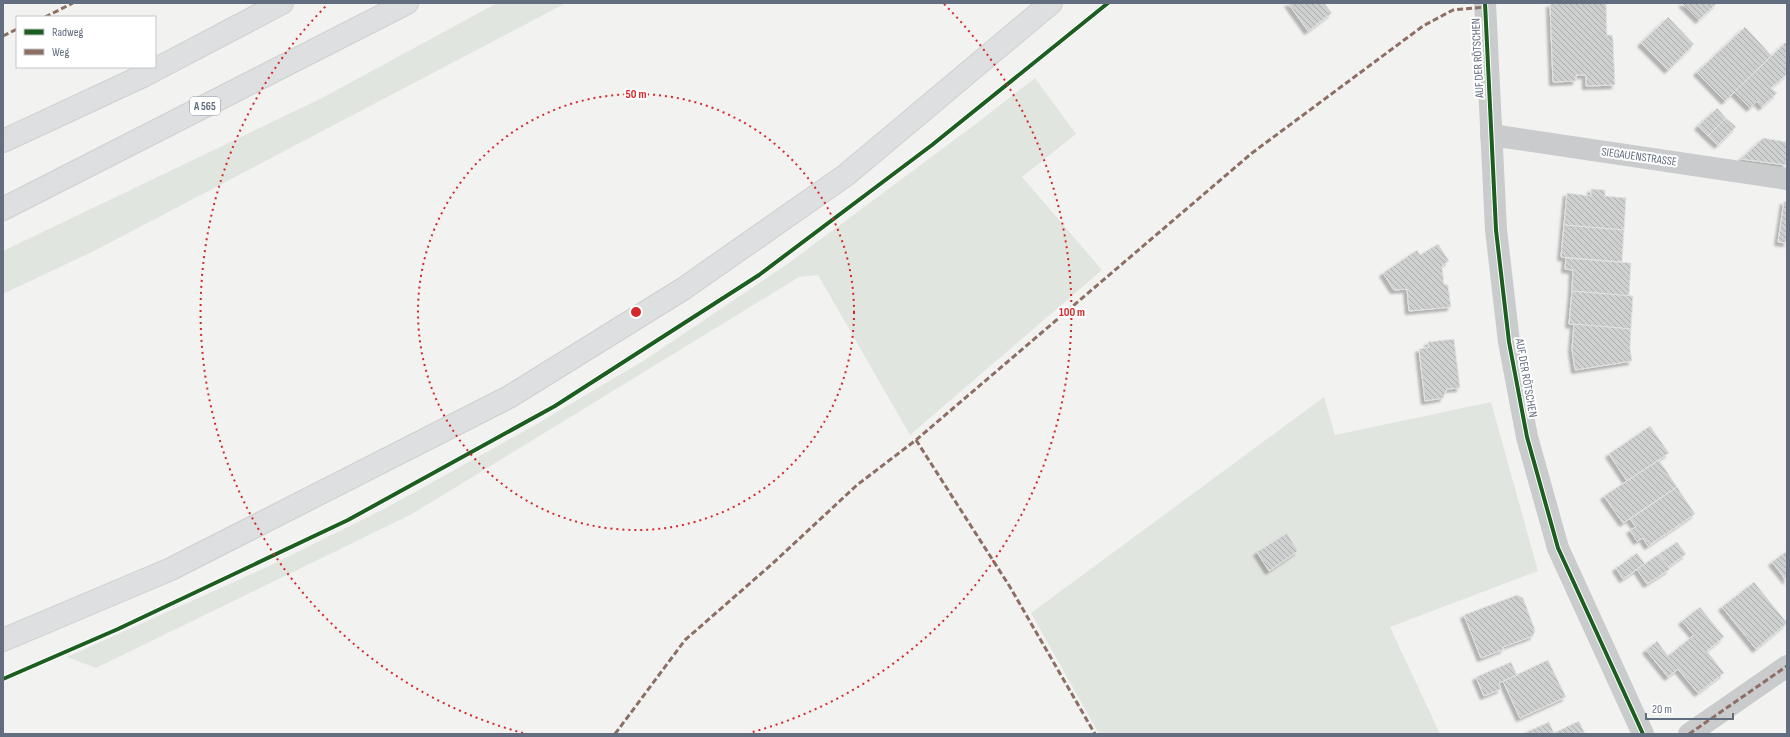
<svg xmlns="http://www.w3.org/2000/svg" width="1790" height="737" viewBox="0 0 1790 737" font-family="'Sofia Sans Condensed',sans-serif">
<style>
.grass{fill:#e1e5df}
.building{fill:url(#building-back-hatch);stroke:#e2e2e1;filter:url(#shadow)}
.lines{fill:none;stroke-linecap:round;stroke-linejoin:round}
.major-casing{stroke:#cecfcf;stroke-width:24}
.highway-casing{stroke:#cfd0d0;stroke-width:24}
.minor{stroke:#cacbcc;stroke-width:22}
.major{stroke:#dedfe0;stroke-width:22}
.highway{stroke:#dedfe0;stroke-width:22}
.quiet{stroke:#8d6e63;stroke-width:3;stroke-dasharray:6 3;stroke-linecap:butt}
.cycleway-casing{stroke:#fff;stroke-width:6}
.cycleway{stroke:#1b5e20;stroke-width:4}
.ring{fill:none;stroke:#d62828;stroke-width:2;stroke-dasharray:2 4}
.labels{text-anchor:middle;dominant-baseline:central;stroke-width:4;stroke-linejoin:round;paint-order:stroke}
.shield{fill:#fff;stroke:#9299a6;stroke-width:1}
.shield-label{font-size:11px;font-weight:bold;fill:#636d80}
.street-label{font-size:12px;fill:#636d80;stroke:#fff}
.centre{fill:#d62828;stroke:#fff;stroke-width:2}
.ring-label{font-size:12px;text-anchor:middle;font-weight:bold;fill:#d62828;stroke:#fff;stroke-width:4;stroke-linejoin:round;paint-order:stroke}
</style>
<defs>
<pattern id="building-back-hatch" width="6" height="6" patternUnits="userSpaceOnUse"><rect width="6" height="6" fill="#cecfcf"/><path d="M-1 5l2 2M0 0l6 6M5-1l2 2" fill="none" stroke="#abacad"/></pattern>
<filter id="shadow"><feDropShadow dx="-3.5" dy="3.5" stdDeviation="1" flood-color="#0004"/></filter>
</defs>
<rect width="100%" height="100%" fill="#f2f3f1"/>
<g class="grass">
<path d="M497,3h69l-470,247 -93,44v-43l319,-153z"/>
<path d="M1035,78l41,56 -54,43 80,93 -192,165 -92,-160 -19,2 -387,237 -316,154 -29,-11 198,-89 121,-60 149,-83 108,-64 143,-96 187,-139z"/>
<path d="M1324,397l11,38 156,-33 47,169 -148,56 50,107h-341l-68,-121z"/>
</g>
<g class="building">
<path d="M1288,3h36l8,10 -24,18z"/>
<path d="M1570,3h36l1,32h5l1,5 2,45 -29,1v-11h-10v6l-23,1 -3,-78z"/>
<path d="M1682,3h35l-18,17z"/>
<path d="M1668,17l26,27 -26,26 -27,-27z"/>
<path d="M1745,27l27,29 -47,45 -28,-29z"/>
<path d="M1787,41v33l-16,14 6,5 -15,14 -5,-6 -7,7 -16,-16z"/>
<path d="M1717,108l9,10 -18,18 -10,-10z"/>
<path d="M1726,118l10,9 -18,18 -10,-9z"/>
<path d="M1763,138l24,4 -1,23 -45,-6z"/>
<path d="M1591,189l14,1v6l21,2 -2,32 -60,-5 3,-32 24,3z"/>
<path d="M1784,201l3,1v41l-9,-1z"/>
<path d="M1564,225l60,5 -2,32 -61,-5z"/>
<path d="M1438,244l11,17 -7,5 2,18 4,1 3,22 -42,4 -2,-22 -13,1 -11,-17 34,-23 3,5z"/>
<path d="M1566,258l65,5 -2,33 -57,-5 1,-21 -8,-1z"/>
<path d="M1572,291l61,5 -2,33 -62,-5z"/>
<path d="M1574,324l57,5 -1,19 2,13 -57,9 -3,-21z"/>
<path d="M1454,339l6,49 -13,1 -4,9 -18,3 -6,-52 10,-2 -1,-5z"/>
<path d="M1650,426l19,27 -42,28 -18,-27z"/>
<path d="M1659,460l18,27 -54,36 -19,-27z"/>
<path d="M1677,487l18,27 -47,32 -5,-8 -6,3 -7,-11 6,-3 -6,-8z"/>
<path d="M1287,533l11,18 -29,20 -12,-19z"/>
<path d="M1677,542l9,12 -18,13 -9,-13z"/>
<path d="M1787,551v30l-15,-19z"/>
<path d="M1637,553l8,11 -22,15 -7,-11z"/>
<path d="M1659,554l11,15 -23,15 -10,-15z"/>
<path d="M1754,582l33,41 -31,26 -34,-42z"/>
<path d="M1517,595l6,3 12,32 -2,6 -30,11 1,2 -23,9 -17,-43z"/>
<path d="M1700,607l24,30 -17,14 17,22 -26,20 -20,-24 -10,8 -22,-27 11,-9 11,15 26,-21 -12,-14z"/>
<path d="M1548,660l18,37 -46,21 -17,-37z"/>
<path d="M1511,662l6,13 -18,8 2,6 -17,7 -8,-19z"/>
<path d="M1579,721l6,13h-33l2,-1z"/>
<path d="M1549,722l5,11 -2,1h-30z"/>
</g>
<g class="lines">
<g class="major-casing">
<path id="major" d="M3,640l168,-71 338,-172 174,-108 163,-114 205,-172"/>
</g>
<g class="highway-casing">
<g id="highway">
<path d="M3,141l142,-66 137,-72"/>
<path d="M3,209l404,-206"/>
</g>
</g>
<g class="minor">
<path d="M1485,3l11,227 13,112 18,95 31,111 85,186"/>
<path d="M1491,135l296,44"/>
<path d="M1689,734l98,-68"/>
</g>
<use href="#major" class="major"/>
<use href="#highway" class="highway"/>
<g class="quiet">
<path d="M45,17l28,-14"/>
<path d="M3,36l14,-7"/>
<path d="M916,440l94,147 85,147"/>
<path d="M615,734l70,-94 87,-76 85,-79 59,-45 336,-287 171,-127 30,-16 32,-3"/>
<path d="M1689,734l98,-68"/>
</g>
<g class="cycleway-casing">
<g id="cycleway">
<path d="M1485,3l11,227 13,112 18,95 31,111 85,186"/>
<path d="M3,679l115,-50 230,-109 207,-114 204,-131 173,-130 176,-142"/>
</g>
</g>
<use href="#cycleway" class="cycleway"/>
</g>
<g class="ring">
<circle cx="636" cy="312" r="218"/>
<path d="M523 733A436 436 0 0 1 328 4M944 4A436 436 0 0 1 749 733"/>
</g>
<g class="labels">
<rect class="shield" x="190" y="97" width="30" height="18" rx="3"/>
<g class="shield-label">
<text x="205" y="106">A 565</text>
</g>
<g class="street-label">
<text transform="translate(1478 58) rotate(-93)">AUF DER RÖTSCHEN</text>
<text transform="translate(1639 157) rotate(8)">SIEGAUENSTRASSE</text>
<text transform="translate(1526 378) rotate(80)">AUF DER RÖTSCHEN</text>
</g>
</g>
<circle cx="636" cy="312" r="6" class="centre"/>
<g class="ring-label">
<text x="636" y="98">50 m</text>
<text x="1072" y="316">100 m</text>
</g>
<rect width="1790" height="737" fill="none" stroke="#636d80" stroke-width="8"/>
<rect x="16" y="16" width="140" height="52" fill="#ffffff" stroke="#c1c5cc"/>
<rect x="24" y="29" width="20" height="6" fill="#1b5e20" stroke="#c1c5cc"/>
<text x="52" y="36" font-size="12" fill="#636d80">Radweg</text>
<rect x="24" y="49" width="20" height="6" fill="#8d6e63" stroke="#c1c5cc"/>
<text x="52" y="56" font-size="12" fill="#636d80">Weg</text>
<path d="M1646 713v6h87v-6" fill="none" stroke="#636d80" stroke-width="2"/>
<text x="1652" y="713" font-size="12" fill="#636d80" stroke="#ffffff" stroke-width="3" paint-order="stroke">20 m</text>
</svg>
